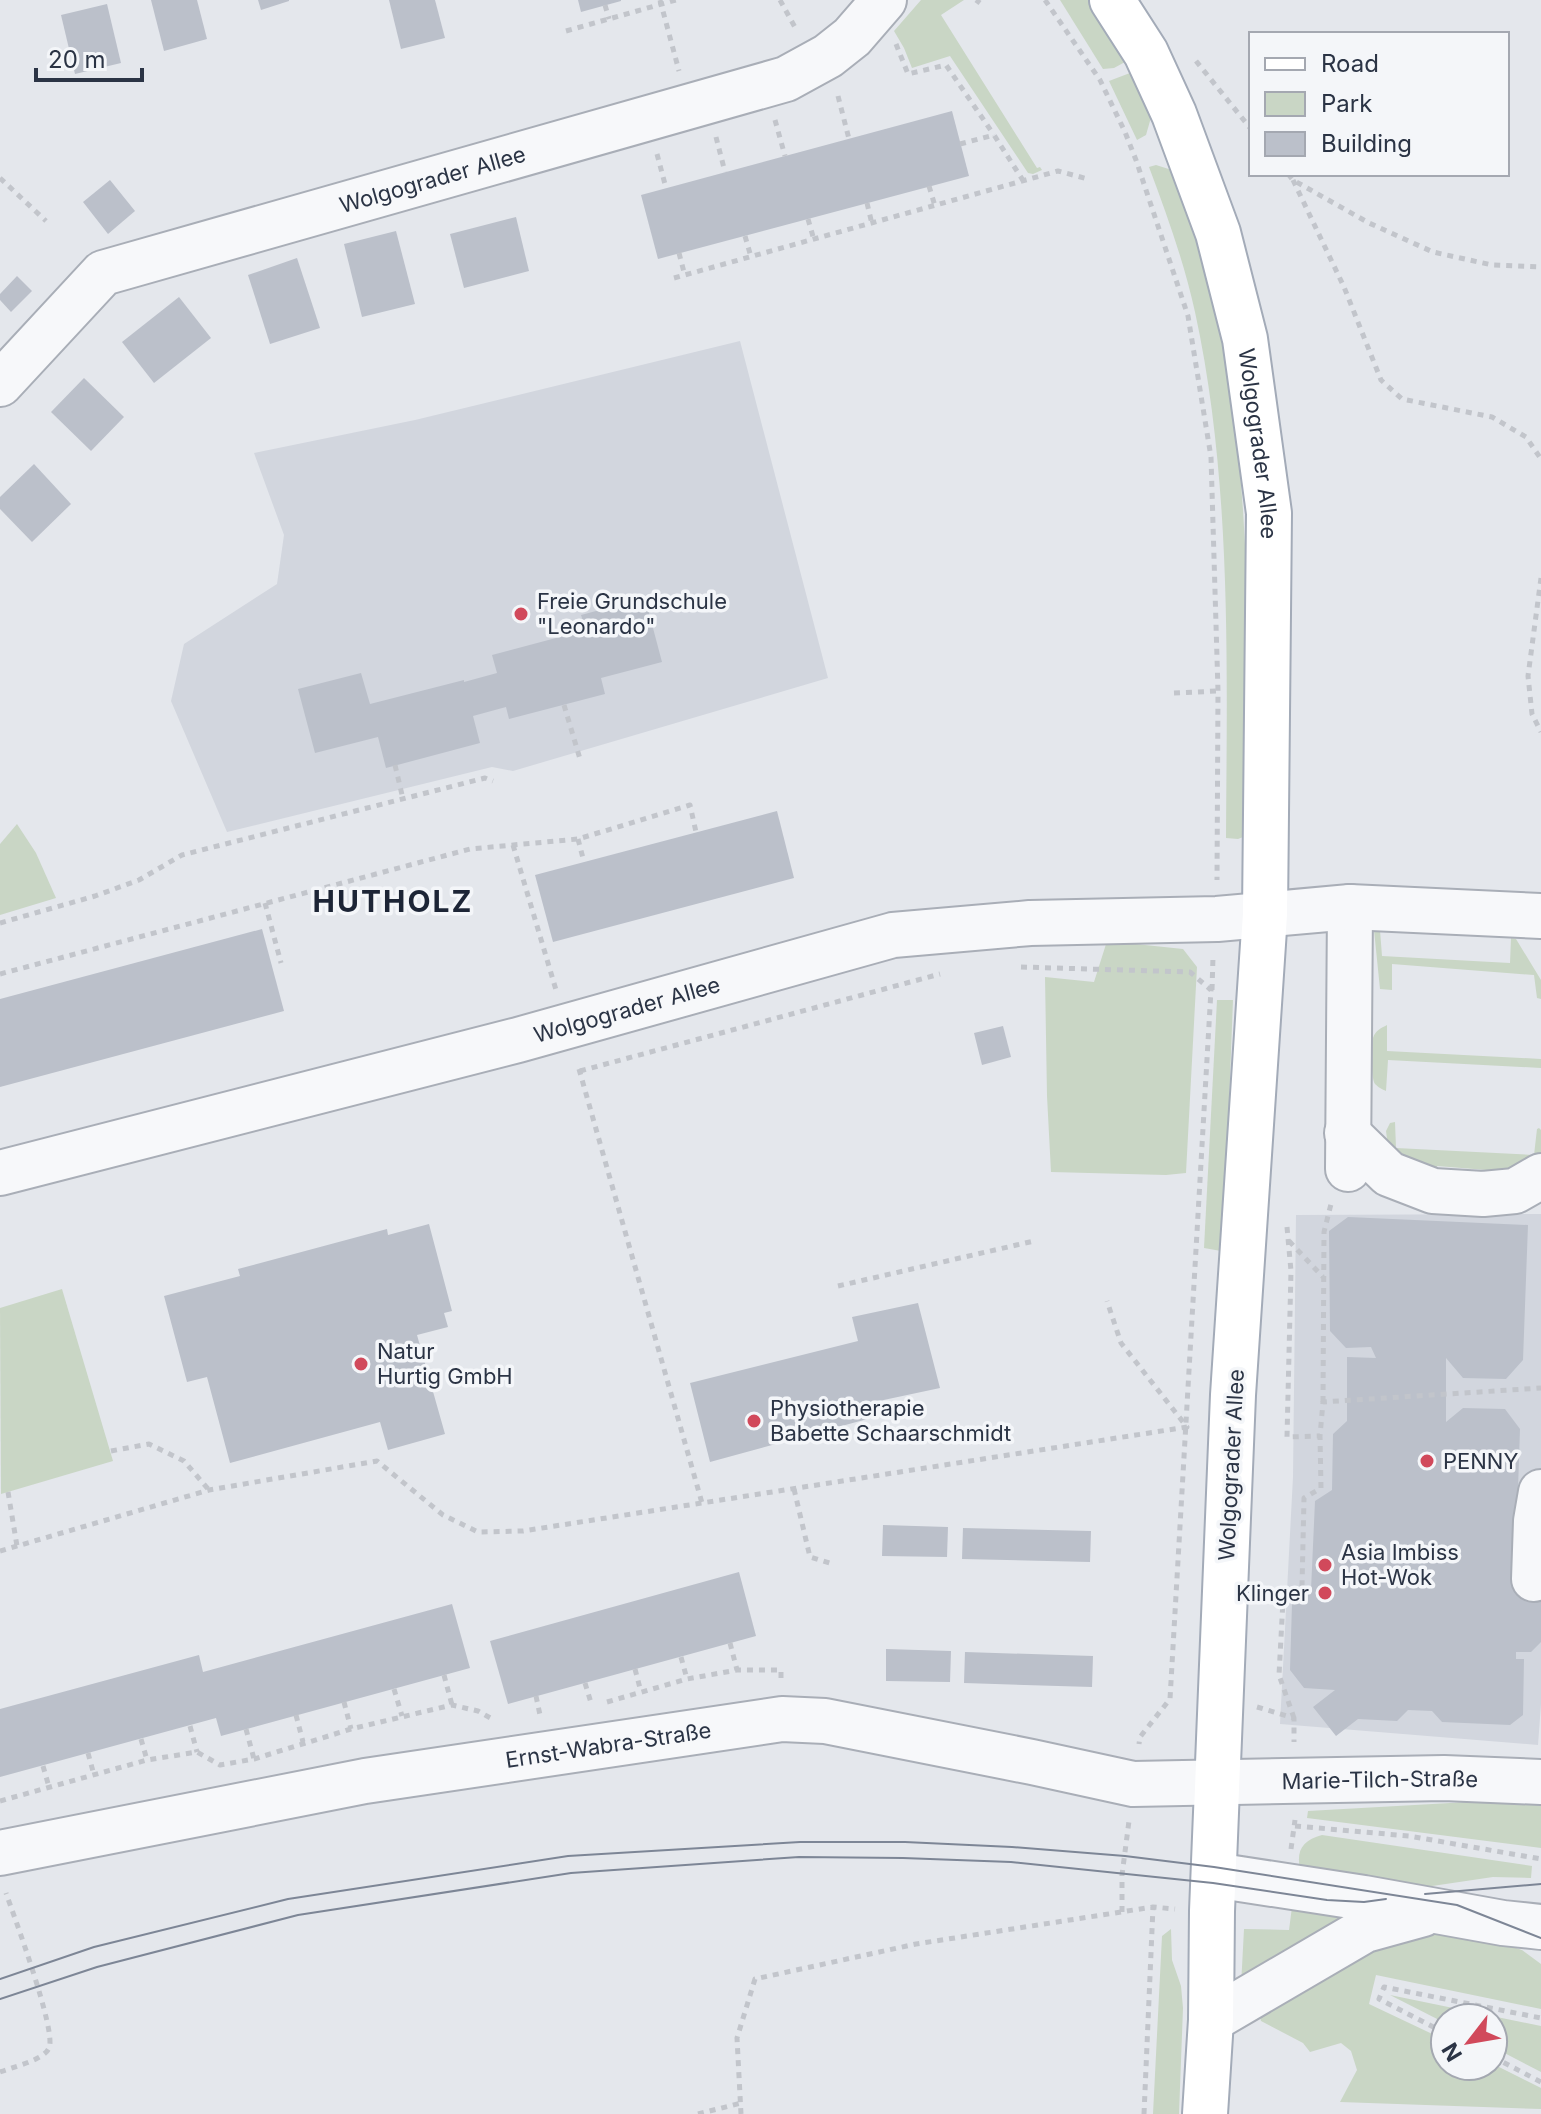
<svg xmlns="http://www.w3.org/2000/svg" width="1541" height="2114" viewBox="0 0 1541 2114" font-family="Inter,sans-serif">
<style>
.built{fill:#d2d6de}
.green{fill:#c9d6c5}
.building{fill:#bbc0ca}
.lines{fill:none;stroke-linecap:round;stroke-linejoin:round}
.minor-casing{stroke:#a9aeb7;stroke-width:48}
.major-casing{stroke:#a3abb8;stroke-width:48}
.path{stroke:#c2c5cb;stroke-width:5;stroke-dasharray:6 6;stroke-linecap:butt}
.minor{stroke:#f7f8fa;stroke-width:44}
.major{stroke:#fff;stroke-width:44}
.tram{stroke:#7d8696;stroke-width:2}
.poi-dot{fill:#d1495b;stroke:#f4f6f9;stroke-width:3}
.labels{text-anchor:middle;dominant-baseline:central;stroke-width:7;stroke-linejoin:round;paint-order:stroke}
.street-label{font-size:22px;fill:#2b3445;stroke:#f4f6f9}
.poi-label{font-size:22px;fill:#2b3445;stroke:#f4f6f9;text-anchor:start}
.district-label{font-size:30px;font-weight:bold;letter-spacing:2px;fill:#1d2536;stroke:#f4f6f9}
</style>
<rect width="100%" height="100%" fill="#e4e7ec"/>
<g class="built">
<path d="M740,341l88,337 -315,93 -21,-4 -265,65 -56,-131 13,-57 93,-60 7,-49 -30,-82 161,-33z"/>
<path d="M1541,1214v490l-3,41 -258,-21 13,-247 3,-262z"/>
</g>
<g class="green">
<path d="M921,0h43l-23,15 96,153 3,-1 2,3 -9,4 -5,-1 -78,-117 -38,12 -8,-20 -10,-17z"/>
<path d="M1060,0h28l37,62 -11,6 -11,1z"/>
<path d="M1130,73l22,41 -6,21 -9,5 -28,-59z"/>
<path d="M1156,165l19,6c14,43 28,85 38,128 29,127 36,257 34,386 0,51 -1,101 -4,152l-5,2 -12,-1c1,-174 6,-356 -31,-526 -11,-50 -28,-97 -46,-145z"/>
<path d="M17,824l19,29 20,45 -56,17v-71z"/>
<path d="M1374,930h6l2,26 128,7 1,-25 5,1 25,41v19l-4,-1 -3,-23 -142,-11v26l-12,-1z"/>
<path d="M1107,941l76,8 14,18 -11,206 -20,2 -115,-3 -4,-76 -2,-119 49,5z"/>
<path d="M1217,1000h16l-6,157 -6,94 -17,-3z"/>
<path d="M1387,1025v26l154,8v9l-153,-8 -2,31c-4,-2 -7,-3 -11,-7 -4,-5 -4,-38 -2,-46 2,-7 8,-10 14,-13z"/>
<path d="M1395,1122l1,26 138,7 3,-26 2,-1 2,2v22l-5,6 -25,14 -74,-6 -1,16 -48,-36 -2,-15 4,-8z"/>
<path d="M62,1289l51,172 -112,33 -1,-186z"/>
<path d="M1541,1798v50l-234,-30 1,-7z"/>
<path d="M1322,1835l210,31 -1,12 -38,-1 -81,12 -112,-20c-4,-19 3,-29 22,-34z"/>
<path d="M1292,1907l57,10 -108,69 3,-57 45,1z"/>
<path d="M1171,1929l1,31 9,26 2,22 -4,106h-26l9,-178z"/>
<path d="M1435,1932l78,15 9,3 19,14v45l-165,-34 -7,29 76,36v26h48v-2l48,24v21l-201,-7 17,-32 -6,-19 -10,-8 -31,9 -7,-9 -42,-22 -2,-8 101,-66z"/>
<path d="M1390,1995l151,31v46l-48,-25v-29h-48v5z"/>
</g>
<g class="building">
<path d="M151,0h46l10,39 -43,12z"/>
<path d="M258,0h31v1l-28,9z"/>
<path d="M389,0h46l10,38 -44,11z"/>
<path d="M578,0h43v1l-40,11z"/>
<path d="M107,4l14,59 -46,11 -14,-59z"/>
<path d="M952,111l17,65 -311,83 -17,-64z"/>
<path d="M110,180l25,31 -27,23 -25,-32z"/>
<path d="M516,217l13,54 -65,17 -14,-54z"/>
<path d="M396,231l19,73 -53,13 -18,-73z"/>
<path d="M297,258l23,70 -50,16 -22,-69z"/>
<path d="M17,276l15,15 -21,21 -11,-12v-6z"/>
<path d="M179,297l32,41 -57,45 -32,-41z"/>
<path d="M84,378l40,39 -33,34 -40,-39z"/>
<path d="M34,464l37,40 -39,38 -32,-33v-12z"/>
<path d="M645,598l17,64 -61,16 4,16 -96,25 -3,-12 -33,9 7,27 -94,25 -8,-31 -63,16 -17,-64 63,-16 9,31 94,-24v2l33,-9 -5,-18 94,-25 -5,-15z"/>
<path d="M777,811l17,67 -241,64 -18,-67z"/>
<path d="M262,929l22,82 -284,76v-88z"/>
<path d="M1003,1026l8,31 -29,8 -8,-32z"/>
<path d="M1348,1217l180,8 -5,135 -17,19 -43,-1 -17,-20v64l17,-14 42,1 15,20 -5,150 26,1v62l-10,10h-15v7h8l-1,56 -13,10 -68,-3 -10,-11 -24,-1 -11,11 -39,-2 -22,17 -23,-29 22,-17 -31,-2 -14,-18 2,-66 19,-14 4,-89 17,-11 1,-56 14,-13v-64l29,1 -5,-11 -25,1 -16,-17 -1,-100z"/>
<path d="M429,1224l23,87 -8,2 4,14 -31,8 28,99 -57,16 -8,-28 -150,41 -23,-86 -20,5 -23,-86 76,-20 -2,-7 149,-40 1,6z"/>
<path d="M918,1303l22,85 -61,13 3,14 -172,47 -20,-79 168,-42 -6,-24z"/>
<path d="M883,1525l65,2 -1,30 -65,-1z"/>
<path d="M963,1528l128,3 -1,31 -128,-3z"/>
<path d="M739,1572l17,64 -248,68 -18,-63z"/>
<path d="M452,1604l18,64 -249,68 -5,-18 -216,59v-68l199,-54 4,17z"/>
<path d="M886,1649l65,2 -1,31 -64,-1z"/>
<path d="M965,1652l128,4 -1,31 -128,-4z"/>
</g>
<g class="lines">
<g class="minor-casing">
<g id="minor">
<path id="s1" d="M0,384l103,-111 683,-194 42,-23 24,-19 32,-37"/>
<path d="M1347,1133l42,41 44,17 50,3 32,-3 26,-15"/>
<path d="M1348,1169l2,-262"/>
<path id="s2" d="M0,1173l518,-133 375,-105 137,-12 187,-4 133,-12 191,9"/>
<path d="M1534,1579l2,-58 5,-29"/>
<path id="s3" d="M0,1853l365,-72 417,-62 43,2 207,41 101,22 311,-6 97,4"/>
<path d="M1214,1875l150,23 139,25 38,4"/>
<path d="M1211,2020l154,-90 58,-16"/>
</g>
</g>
<g class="major-casing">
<g id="major">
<path id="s4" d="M1112,0l34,53 28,61 44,119 27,106 24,174 -4,401 -32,481 -21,516 -1,109 -6,94"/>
</g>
</g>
<g class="path">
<path d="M660,0l19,71"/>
<path d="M780,0l17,31"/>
<path d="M976,0l4,3"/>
<path d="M1045,0l55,80 25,52 11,28 52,156 23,141 7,234 -1,189"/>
<path d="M605,5l4,14"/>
<path d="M566,31l110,-31"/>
<path d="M896,44l12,30 38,-9 48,70"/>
<path d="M1196,61l55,68"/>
<path d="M838,96l11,43"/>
<path d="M775,120l10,36"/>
<path d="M716,137l9,35"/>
<path d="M960,144l34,-9 30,47"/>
<path d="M657,154l9,34"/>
<path d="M1288,174l5,6 76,43 64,29 59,13 49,2"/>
<path d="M0,178l46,43"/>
<path d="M1293,180l51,107 37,93 21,19 90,18 34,20 15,22"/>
<path d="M929,186l6,20"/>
<path d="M867,203l5,21"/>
<path d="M808,219l6,21"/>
<path d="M745,236l6,21"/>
<path d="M679,253l6,23"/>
<path d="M674,278l384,-107 30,8"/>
<path d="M1541,578l-13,98 4,38 9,18"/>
<path d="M1174,693l44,-2"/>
<path d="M564,705l16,54"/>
<path d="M395,765l8,34"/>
<path d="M578,839l6,23"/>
<path d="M513,845l43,145"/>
<path d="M265,903l16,60"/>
<path d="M0,923l95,-27 44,-16 43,-25 303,-77 8,3"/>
<path d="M1021,967l169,5 21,18 -41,709 -30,38 -1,7"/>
<path d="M0,974l470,-125 108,-10 112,-34 6,27"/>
<path d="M1212,990l1,-33"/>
<path d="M579,1069l123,434"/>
<path d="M580,1071l360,-97"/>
<path d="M1287,1227l4,44 -4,166 33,-1"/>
<path d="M1289,1241l34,36"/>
<path d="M838,1286l196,-45"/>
<path d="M1323,1402l1,-170 7,-28"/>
<path d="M111,1451l38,-7 35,17 25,29"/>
<path d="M794,1489l16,68 23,7"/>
<path d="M8,1492l9,54"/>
<path d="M0,1551l209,-61 168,-29 66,54 35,17 45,-1 664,-104 -66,-84 -14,-42"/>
<path d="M730,1643l7,27"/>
<path d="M681,1657l6,22"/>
<path d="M635,1669l6,23"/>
<path d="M444,1675l8,30"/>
<path d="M585,1683l7,23"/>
<path d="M394,1689l8,27"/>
<path d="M536,1696l4,19"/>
<path d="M344,1702l7,27"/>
<path d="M607,1702l80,-23 50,-9h44v12"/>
<path d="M1257,1707l37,11v24"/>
<path d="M296,1715l7,27"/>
<path d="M1294,1718l-15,-43 4,-75 19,-14 2,-88 17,-10 -1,-52 3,-34 218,-14"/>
<path d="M190,1726l7,26"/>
<path d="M246,1729l8,30"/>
<path d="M141,1739l6,21"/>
<path d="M88,1753l6,22"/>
<path d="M43,1766l6,21"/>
<path d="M0,1801l147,-41 50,-8 23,13 34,-6 97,-30 101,-24 26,6 16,9"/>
<path d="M1295,1826l114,10 132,23"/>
<path d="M1291,1849l4,-29"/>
<path d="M1122,1912v-37l7,-54"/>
<path d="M1445,2033l-66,-34 5,-12 157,31"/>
<path d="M1493,2057l48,25"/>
<path d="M0,2072c13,-5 44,-12 49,-24 8,-16 -35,-132 -43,-155"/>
<path d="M698,2114l43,-11"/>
<path d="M741,2114l-4,-76 18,-59 161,-35 237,-37 22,2"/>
<path d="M1144,2114l9,-207"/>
</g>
<use href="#minor" class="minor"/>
<use href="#major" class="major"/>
<g class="tram">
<path d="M1425,1894l116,-10"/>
<path d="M0,1979l94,-32 194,-48 280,-43 232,-14h105l107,5 113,9 89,11 243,38 84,33"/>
<path d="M0,1999l97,-32 201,-52 273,-42 228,-16 104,1 108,4 202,21 114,17 37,2 22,-3"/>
</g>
</g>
<g class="poi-dot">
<circle cx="521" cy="614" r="8"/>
<circle cx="361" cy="1364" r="8"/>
<circle cx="754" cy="1421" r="8"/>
<circle cx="1427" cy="1461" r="8"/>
<circle cx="1325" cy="1565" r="8"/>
<circle cx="1325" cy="1593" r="8"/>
</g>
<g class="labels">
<g class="street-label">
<text stroke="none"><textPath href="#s1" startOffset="494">Wolgograder Allee</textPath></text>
<text stroke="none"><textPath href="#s4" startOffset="472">Wolgograder Allee</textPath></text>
<text stroke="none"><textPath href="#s2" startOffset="648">Wolgograder Allee</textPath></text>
<text transform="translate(1231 1465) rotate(-87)">Wolgograder Allee</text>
<text stroke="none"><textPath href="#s3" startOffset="618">Ernst-Wabra-Straße</textPath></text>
<text stroke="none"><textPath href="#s3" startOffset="1398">Marie-Tilch-Straße</textPath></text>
</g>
<g class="poi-label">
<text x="537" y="601">Freie Grundschule<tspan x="537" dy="25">"Leonardo"</tspan></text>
<text x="377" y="1351">Natur<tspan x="377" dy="25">Hurtig GmbH</tspan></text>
<text x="770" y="1408">Physiotherapie<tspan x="770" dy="25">Babette Schaarschmidt</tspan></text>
<text x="1443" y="1461">PENNY</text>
<text x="1341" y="1552">Asia Imbiss<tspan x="1341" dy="25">Hot-Wok</tspan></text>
<text x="1309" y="1593" text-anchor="end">Klinger</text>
</g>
<g class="district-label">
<text x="393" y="901">HUTHOLZ</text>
</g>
</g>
<rect x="1249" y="32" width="260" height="144" fill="#f4f6f9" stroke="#a4a8b1" stroke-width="2"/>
<rect x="1265" y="58" width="40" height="12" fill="#ffffff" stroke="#a4a8b1" stroke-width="2"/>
<text x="1321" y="72" font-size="24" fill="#2b3445">Road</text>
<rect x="1265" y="92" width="40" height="24" fill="#c9d6c5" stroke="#a4a8b1" stroke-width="2"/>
<text x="1321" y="112" font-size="24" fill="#2b3445">Park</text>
<rect x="1265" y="132" width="40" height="24" fill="#bbc0ca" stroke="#a4a8b1" stroke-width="2"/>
<text x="1321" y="152" font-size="24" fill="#2b3445">Building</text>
<g transform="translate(1469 2042) rotate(239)"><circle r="38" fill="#f4f6f9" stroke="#a4a8b1" stroke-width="2"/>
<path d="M0-6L14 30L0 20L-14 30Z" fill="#d1495b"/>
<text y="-12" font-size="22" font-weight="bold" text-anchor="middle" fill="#2b3445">N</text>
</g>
<path d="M36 68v12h106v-12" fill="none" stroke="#2b3445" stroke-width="4"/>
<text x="48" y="68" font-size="24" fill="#2b3445" stroke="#f4f6f9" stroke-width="6" paint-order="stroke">20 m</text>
</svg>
